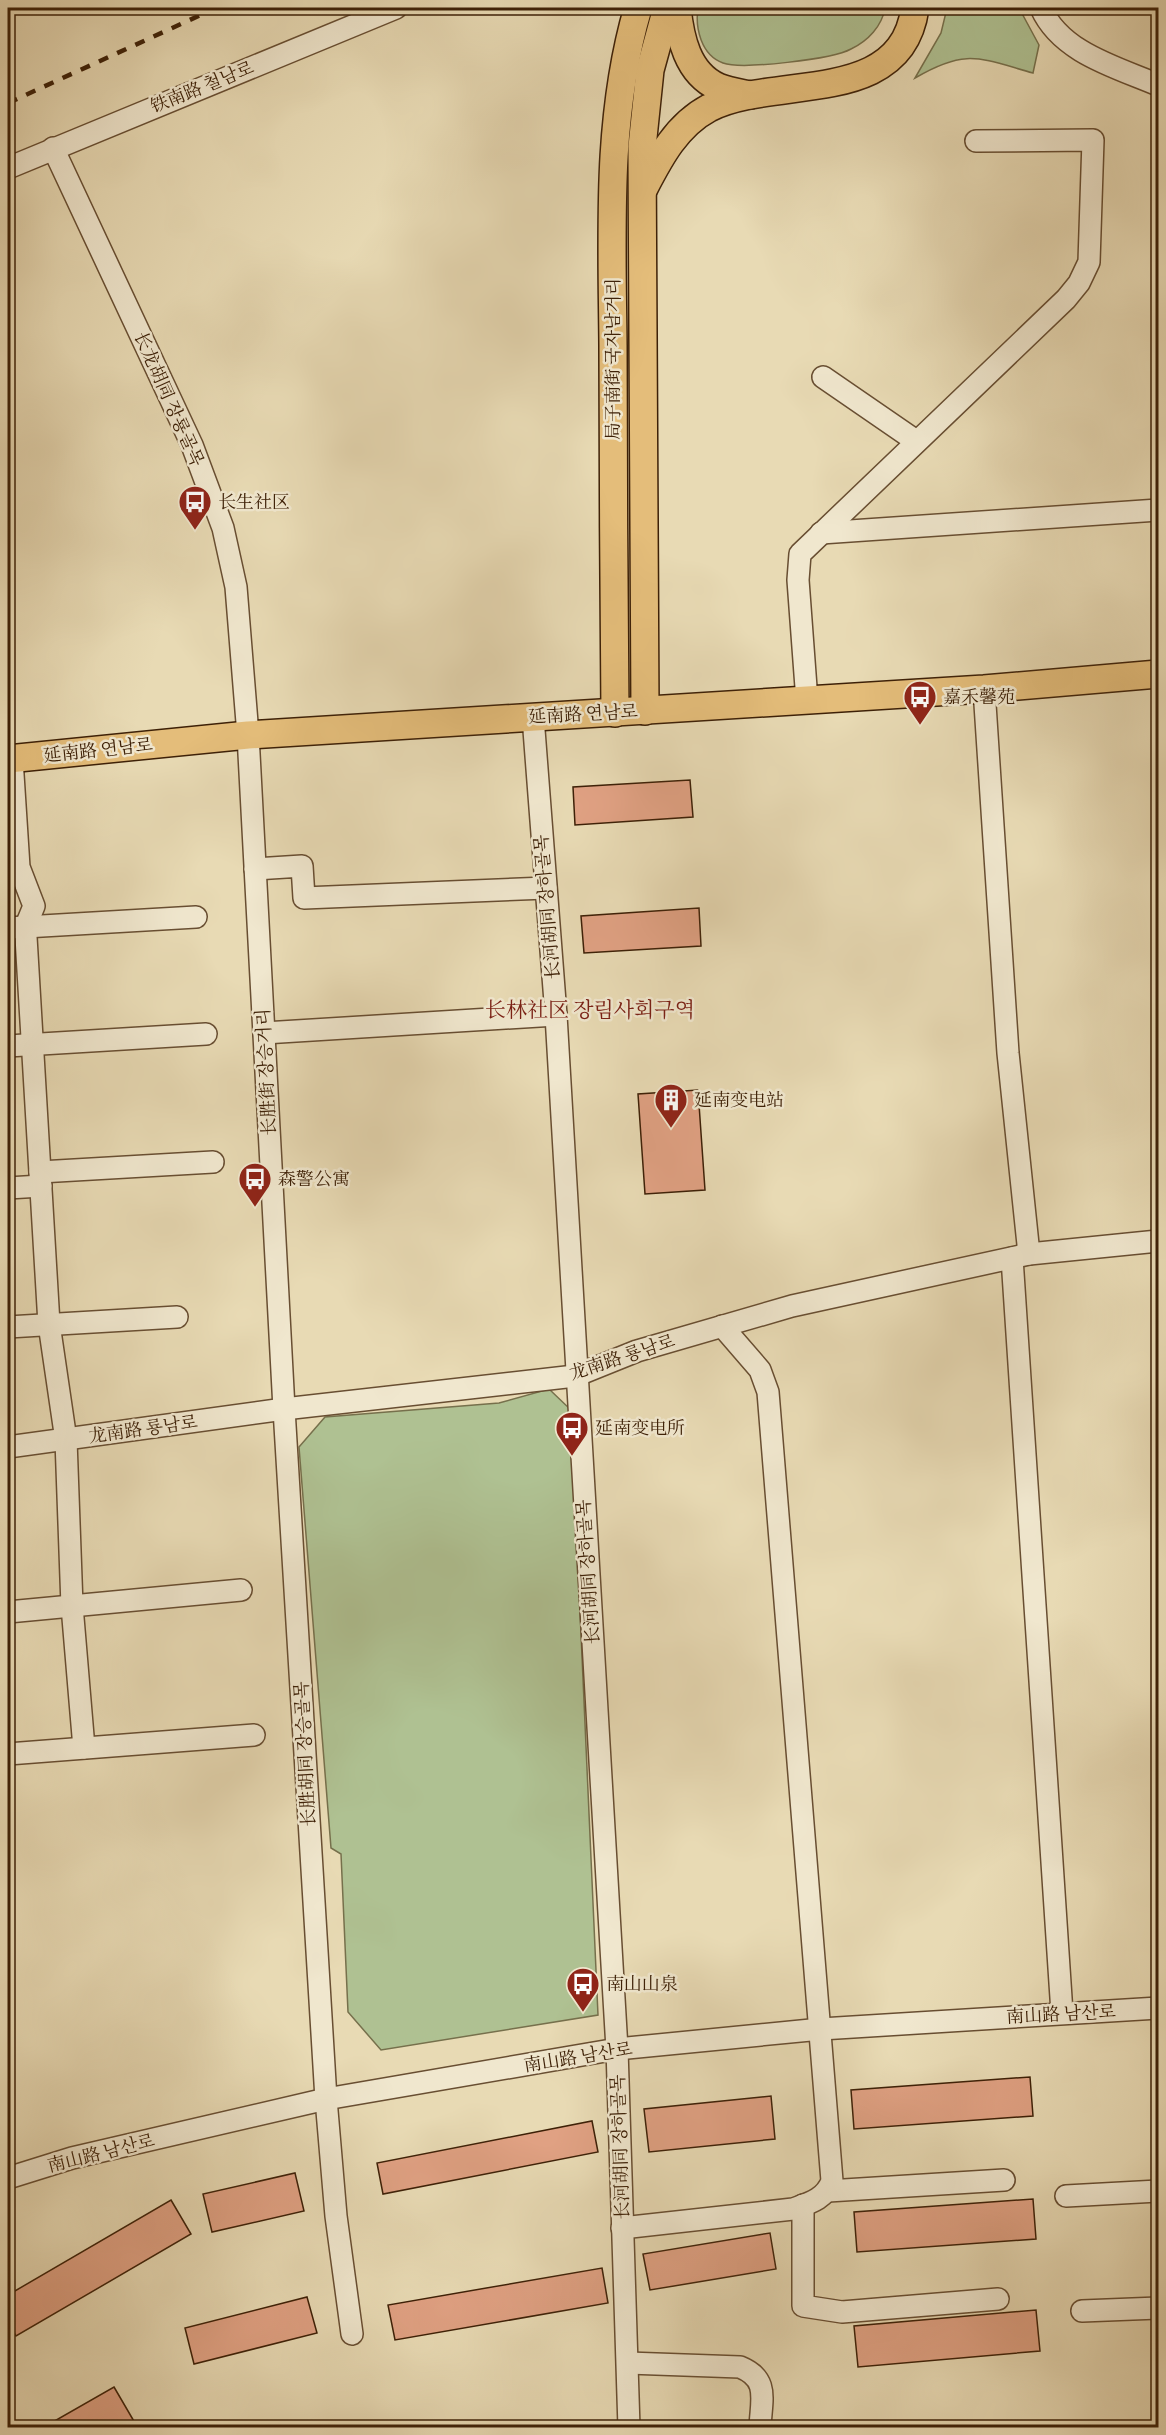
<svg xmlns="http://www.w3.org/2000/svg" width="1166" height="2435" viewBox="0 0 1166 2435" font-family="Alegreya,'Noto Serif SC','Noto Serif KR',serif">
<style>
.green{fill:#afc192;stroke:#76704c;stroke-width:1.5}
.building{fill:#e0a183;stroke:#3d2007;stroke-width:1.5}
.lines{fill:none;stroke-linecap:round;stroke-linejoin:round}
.minor-casing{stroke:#684e32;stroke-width:24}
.major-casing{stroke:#3d2007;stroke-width:30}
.minor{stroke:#f0e7ce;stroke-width:21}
.major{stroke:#e4bd7a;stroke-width:27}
.rail{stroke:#3d2007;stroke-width:4.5;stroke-dasharray:10 10;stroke-linecap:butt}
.labels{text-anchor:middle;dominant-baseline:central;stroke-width:5;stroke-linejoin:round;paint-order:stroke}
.street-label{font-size:18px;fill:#3d2007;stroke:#f0e7ce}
.poi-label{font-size:18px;fill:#3d2007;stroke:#f0e7ce;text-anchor:start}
.quarter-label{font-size:21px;fill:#7a1f14;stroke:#f0e7ce}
</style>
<rect width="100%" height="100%" fill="#e8dab4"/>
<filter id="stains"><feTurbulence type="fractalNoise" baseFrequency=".00333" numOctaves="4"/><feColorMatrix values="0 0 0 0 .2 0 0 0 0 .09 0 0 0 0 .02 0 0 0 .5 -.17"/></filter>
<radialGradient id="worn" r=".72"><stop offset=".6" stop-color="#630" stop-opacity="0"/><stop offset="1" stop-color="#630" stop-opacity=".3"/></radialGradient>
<g class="green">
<path d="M698,8h187c-3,18 -17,33 -34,41 -18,10 -109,21 -128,14 -22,-8 -28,-35 -25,-55z"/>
<path d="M947,8h72l20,37 -6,28c-54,-15 -67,-25 -118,5l26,-45z"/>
<path d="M549,1389l22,21 27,605 -217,35 -33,-38 -7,-158 -10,-6 -32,-401 26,-30 174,-14z"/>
</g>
<g class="building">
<path d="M690,780l3,37 -118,8 -2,-38z"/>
<path d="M699,908l2,38 -117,7 -3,-37z"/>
<path d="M698,1090l7,100 -60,4 -7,-100z"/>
<path d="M1030,2077l3,39 -179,13 -3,-39z"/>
<path d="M771,2096l4,43 -126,13 -5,-43z"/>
<path d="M592,2121l6,31 -215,42 -6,-31z"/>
<path d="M295,2173l9,38 -92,21 -9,-38z"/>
<path d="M1033,2199l3,40 -179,13 -3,-40z"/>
<path d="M171,2200l20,34 -175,102 -8,-15v-26z"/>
<path d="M770,2233l6,36 -126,21 -7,-36z"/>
<path d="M602,2268l6,35 -213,37 -7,-35z"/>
<path d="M307,2297l10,36 -123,31 -9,-36z"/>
<path d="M1036,2310l4,41 -182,16 -4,-41z"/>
<path d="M114,2387l21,36 -9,4h-82z"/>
</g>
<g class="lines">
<g class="minor-casing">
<g id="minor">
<path d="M1041,8c20,45 75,59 117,77"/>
<path d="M53,148l139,297 31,83 13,59 12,148 36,674 42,690 10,117 16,118"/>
<path d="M8,168l388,-160"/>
<path d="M823,377l93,64"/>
<path d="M821,533l337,-23"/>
<path d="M984,689l24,364 21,201"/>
<path d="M807,701l-9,-121 2,-26 266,-255 13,-16 10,-21 4,-122 -117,1"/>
<path d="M533,717l23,298 61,1034 12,379"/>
<path d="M12,759l7,108 15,39 -7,17 -1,14 23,387 17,116 6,166 12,142"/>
<path d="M255,869l47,-3 2,32 242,-10"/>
<path d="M8,928l188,-11"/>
<path d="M264,1033l292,-18"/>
<path d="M8,1046l198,-12"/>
<path d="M40,1172l173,-10"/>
<path d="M8,1188l33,-2"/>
<path d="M1012,1258l50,755"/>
<path d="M8,1327l169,-10"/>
<path d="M8,1447l276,-38 291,-33 62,-25 155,-45 237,-52 129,-13"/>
<path d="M8,1612l233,-22"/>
<path d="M8,1754l246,-19"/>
<path d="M8,2178l64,-20 254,-59 291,-50 204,-20 337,-21"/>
<path d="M828,2191l176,-11"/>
<path d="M1066,2196l92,-5"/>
<path d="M803,2205v101l39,6 156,-13"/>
<path d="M622,2228l171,-19c17,-6 32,-10 39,-28l-64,-789 -8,-22 -38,-44"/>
<path d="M1082,2311l76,-3"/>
<path d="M628,2363l112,4c30,12 21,33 20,61"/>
</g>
</g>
<g class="major-casing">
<g id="major">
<path d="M677,8c3,29 10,65 41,79 9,4 22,6 32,8"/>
<path d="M644,188c16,-31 33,-63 65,-80 68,-34 192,0 206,-100"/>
<path d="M645,711l-3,-564 8,-77 17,-62"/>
<path d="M615,713c-1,-123 -2,-245 -2,-368 -1,-113 -7,-228 25,-337"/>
<path d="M8,759l240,-24 736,-46 174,-15"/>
</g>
</g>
<use href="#minor" class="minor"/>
<use href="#major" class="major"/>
<path class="rail" d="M8,103l208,-95"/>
</g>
<defs>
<g id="bus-pin" transform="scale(1.725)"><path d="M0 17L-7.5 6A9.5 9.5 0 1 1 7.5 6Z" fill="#8f2418" stroke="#f0e7ce"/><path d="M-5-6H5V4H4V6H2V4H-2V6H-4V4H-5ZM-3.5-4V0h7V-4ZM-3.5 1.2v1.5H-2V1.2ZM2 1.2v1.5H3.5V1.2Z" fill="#fff"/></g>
<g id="building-pin" transform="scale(1.725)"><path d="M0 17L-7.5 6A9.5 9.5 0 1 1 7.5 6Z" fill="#8f2418" stroke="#f0e7ce"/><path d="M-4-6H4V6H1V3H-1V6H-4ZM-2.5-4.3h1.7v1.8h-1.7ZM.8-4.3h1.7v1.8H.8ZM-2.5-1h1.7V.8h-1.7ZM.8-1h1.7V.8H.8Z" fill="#fff"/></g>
</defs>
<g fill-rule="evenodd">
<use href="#bus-pin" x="195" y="502"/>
<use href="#bus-pin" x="920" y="697"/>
<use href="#building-pin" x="671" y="1100"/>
<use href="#bus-pin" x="255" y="1179"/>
<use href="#bus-pin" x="572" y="1428"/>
<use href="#bus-pin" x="583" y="1984"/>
</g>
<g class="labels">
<g class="street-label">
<text transform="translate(202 87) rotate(-22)">铁南路 철남로</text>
<text transform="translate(613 359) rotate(-90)">局子南街 국자남거리</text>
<text transform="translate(169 399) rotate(66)">长龙胡同 장룡골목</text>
<text transform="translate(583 714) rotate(-3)">延南路 연남로</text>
<text transform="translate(98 750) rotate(-6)">延南路 연남로</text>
<text transform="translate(547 907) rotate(-95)">长河胡同 장하골목</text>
<text transform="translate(266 1072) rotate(-93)">长胜街 장승거리</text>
<text transform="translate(622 1357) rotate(-18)">龙南路 룡남로</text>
<text transform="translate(143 1429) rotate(-8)">龙南路 룡남로</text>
<text transform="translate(588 1572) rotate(-94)">长河胡同 장하골목</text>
<text transform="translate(305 1754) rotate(-93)">长胜胡同 장승골목</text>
<text transform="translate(1061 2014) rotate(-3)">南山路 남산로</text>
<text transform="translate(578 2057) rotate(-9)">南山路 남산로</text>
<text transform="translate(620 2147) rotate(-92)">长河胡同 장하골목</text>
<text transform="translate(101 2153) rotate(-14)">南山路 남산로</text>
</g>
<g class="poi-label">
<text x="218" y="502">长生社区</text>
<text x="943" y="697">嘉禾馨苑</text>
<text x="694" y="1100">延南变电站</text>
<text x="278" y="1179">森警公寓</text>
<text x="595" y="1428">延南变电所</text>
<text x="606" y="1984">南山山泉</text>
</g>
<g class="quarter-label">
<text x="590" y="1010">长林社区 장림사회구역</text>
</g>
</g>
<rect width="1166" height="2435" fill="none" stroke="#e8dab4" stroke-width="30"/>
<rect x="9" y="9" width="1148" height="2417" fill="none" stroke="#3d2007" stroke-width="3"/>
<rect x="15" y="15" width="1136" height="2405" fill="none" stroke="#3d2007" stroke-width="1.5"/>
<rect width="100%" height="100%" filter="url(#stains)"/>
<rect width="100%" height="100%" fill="url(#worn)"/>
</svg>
